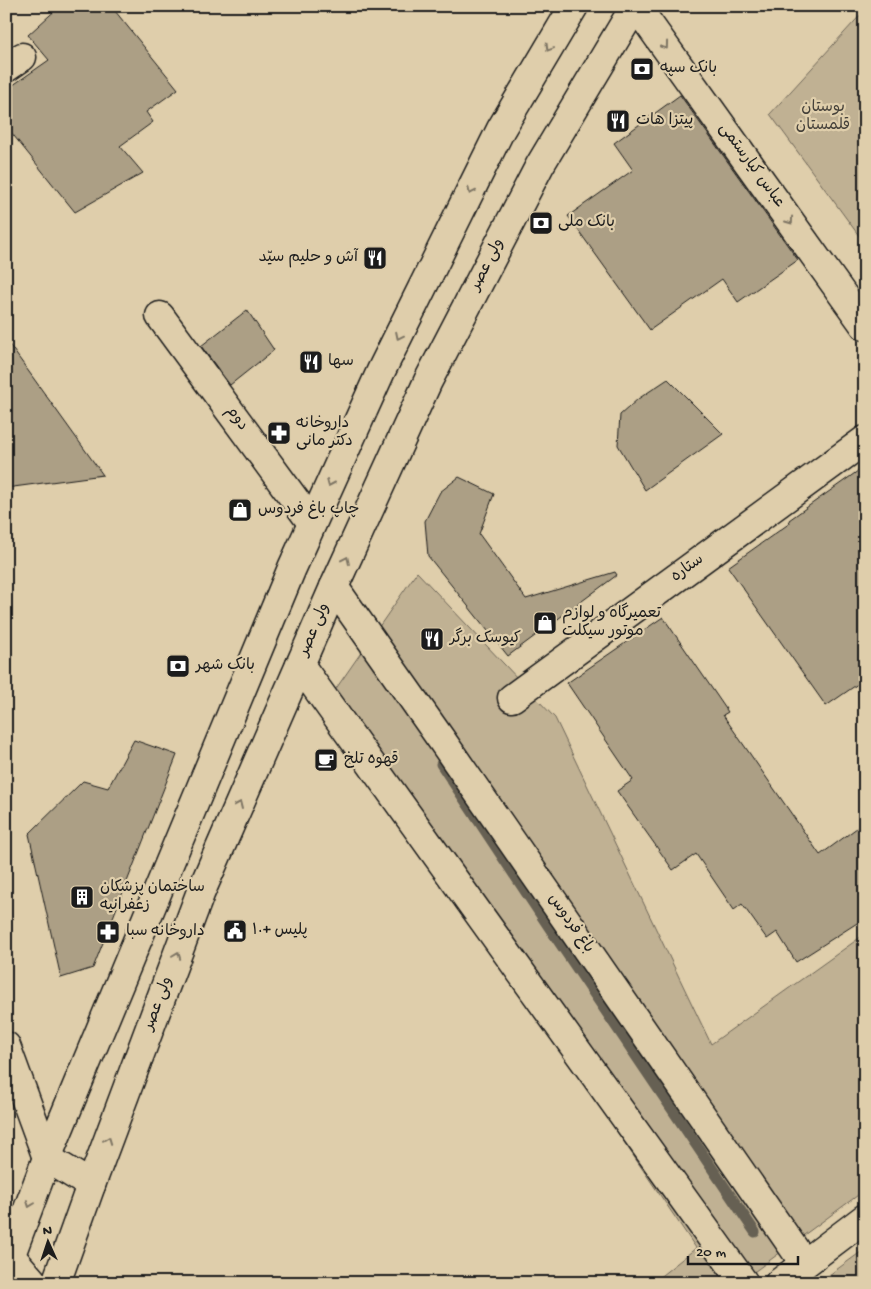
<svg xmlns="http://www.w3.org/2000/svg" width="871" height="1289" viewBox="0 0 871 1289" font-family="'Gochi Hand','Playpen Sans Arabic',sans-serif">
<style>
.green{fill:#c0b193;stroke:#6e6658}
.lines{fill:none;stroke-linecap:round;stroke-linejoin:round}
.stream{stroke:#666052;stroke-width:11}
.building{fill:#ac9f85;stroke:#1c1c1c}
.minor-casing{stroke:#1c1c1c;stroke-width:31}
.major-casing{stroke:#1c1c1c;stroke-width:31}
.minor{stroke:#dfceab;stroke-width:28}
.major{stroke:#dfceab;stroke-width:28}
.oneway{stroke:#7e7564}
.labels{text-anchor:middle;dominant-baseline:central;stroke-width:4.5;stroke-linejoin:round;paint-order:stroke}
.poi-label{font-size:16px;fill:#1c1c1c;stroke:#dfceab;text-anchor:start}
.park-label{font-size:16px;fill:#45413a;stroke:#dfceab}
.street-label{font-size:16px;fill:#1c1c1c;stroke:#dfceab}
</style>
<rect width="100%" height="100%" fill="#dfceab"/>
<filter id="ink" filterUnits="userSpaceOnUse"><feTurbulence type="fractalNoise" baseFrequency=".02" numOctaves="2"/><feDisplacementMap in="SourceGraphic" scale="10" xChannelSelector="R" yChannelSelector="G"/><feConvolveMatrix kernelMatrix="1 2 1 2 8 2 1 2 1" color-interpolation-filters="sRGB"/></filter>
<g filter="url(#ink)">
<g class="green">
<path d="M865,10v234l-95,-130z"/>
<path d="M417,572l138,146 156,326 154,-110v256l-126,93h-87l44,-35 -370,-545z"/>
<path d="M865,1249v34h-47z"/>
</g>
<g class="lines">
<path class="stream" d="M441,764l108,163 206,305"/>
</g>
<g class="building">
<path d="M60,6h51l67,83 -32,23 7,10 -33,24 23,27 -68,39 -69,-86v-36l43,-30 -21,-25z"/>
<path d="M680,95l118,165 -60,42 -16,-23 -72,51 -82,-114 65,-46 -19,-27z"/>
<path d="M247,310l27,40 -44,35 -29,-39z"/>
<path d="M6,340l97,135 -97,13z"/>
<path d="M668,379l55,55 -78,56 -27,-45 2,-30 18,-16z"/>
<path d="M865,466v213l-39,27 -98,-139 62,-44 -1,-3z"/>
<path d="M459,477l35,17 -15,40 47,65 89,-27 2,3 -109,81 -80,-100 -3,-35 15,-29z"/>
<path d="M663,617l65,95 -5,3 97,140 45,-33v96l-69,44 -19,-30 -10,7 -25,-35 -8,6 -38,-56 -23,16 -56,-79 16,-11 -66,-97z"/>
<path d="M134,740l43,15 -84,213 -32,10 -32,-144 54,-53 25,7z"/>
</g>
<g class="lines">
<g class="minor-casing">
<g id="minor">
<path d="M636,6l229,320"/>
<path d="M6,68l16,-11"/>
<path d="M160,316l152,207"/>
<path d="M334,587l109,155 361,521"/>
<path d="M300,665l444,618"/>
<path d="M512,698l353,-258"/>
<path d="M10,1255l24,28"/>
<path d="M779,1283l86,-65"/>
</g>
</g>
<g class="major-casing">
<g id="major">
<path d="M6,1046l41,112"/>
<path d="M47,1158l44,27"/>
<path d="M6,1268l41,-110 245,-590 89,-197 120,-242 73,-123"/>
<path d="M56,1283l35,-98 109,-291 134,-307 94,-206 112,-216 95,-159"/>
</g>
</g>
<use href="#minor" class="minor"/>
<use href="#major" class="major"/>
</g>
<defs><path id="oneway-chevron" d="M-2-3.5L2.5 0L-2 3.5" fill="none" stroke-width="1.6" stroke-linecap="round" stroke-linejoin="round" transform="scale(1.25)"/></defs>
<g class="oneway">
<use href="#oneway-chevron" transform="translate(665 46) rotate(54)"/>
<use href="#oneway-chevron" transform="translate(549 48) rotate(121)"/>
<use href="#oneway-chevron" transform="translate(471 191) rotate(116)"/>
<use href="#oneway-chevron" transform="translate(790 221) rotate(54)"/>
<use href="#oneway-chevron" transform="translate(399 336) rotate(116)"/>
<use href="#oneway-chevron" transform="translate(330 483) rotate(114)"/>
<use href="#oneway-chevron" transform="translate(346 560) rotate(-65)"/>
<use href="#oneway-chevron" transform="translate(239 805) rotate(-66)"/>
<use href="#oneway-chevron" transform="translate(177 955) rotate(-69)"/>
<use href="#oneway-chevron" transform="translate(108 1140) rotate(-69)"/>
<use href="#oneway-chevron" transform="translate(30 1204) rotate(111)"/>
</g>
</g>
<defs>
<g id="bank-square" transform="scale(1.25)"><rect x="-9" y="-9" width="18" height="18" rx="4" fill="#1c1c1c" stroke="#dfceab"/><path d="M-6-4H6V4H-6ZM0-2.3a2.3 2.3 0 1 0 0 4.6a2.3 2.3 0 1 0 0-4.6Z" fill="#fff"/></g>
<g id="restaurant-square" transform="scale(1.25)"><rect x="-9" y="-9" width="18" height="18" rx="4" fill="#1c1c1c" stroke="#dfceab"/><path d="M-5-6h1v4h1v-4h1v4h1v-4h1v5L-1.5 .5V6h-2V.5L-5-1ZM5-6V6H3V1.5H1.5Q1.5-4 5-6Z" fill="#fff"/></g>
<g id="pharmacy-square" transform="scale(1.25)"><rect x="-9" y="-9" width="18" height="18" rx="4" fill="#1c1c1c" stroke="#dfceab"/><path d="M-2-6h4v4h4v4h-4v4h-4v-4h-4v-4h4Z" fill="#fff"/></g>
<g id="shop-square" transform="scale(1.25)"><rect x="-9" y="-9" width="18" height="18" rx="4" fill="#1c1c1c" stroke="#dfceab"/><path d="M-5-2.5h2.3a2.7 3.5 0 0 1 5.4 0H5L5.5 6h-11ZM-1.5-2.5h3a1.5 2.3 0 0 0-3 0Z" fill="#fff"/></g>
<g id="cafe-square" transform="scale(1.25)"><rect x="-9" y="-9" width="18" height="18" rx="4" fill="#1c1c1c" stroke="#dfceab"/><path d="M-5.5-4.5H6V0H3Q3 3.5 0 3.5H-2.5Q-5.5 3.5-5.5 0ZM3-3.2v2h1.7v-2ZM-6 4.5H4V6H-6Z" fill="#fff"/></g>
<g id="building-square" transform="scale(1.25)"><rect x="-9" y="-9" width="18" height="18" rx="4" fill="#1c1c1c" stroke="#dfceab"/><path d="M-4-6H4V6H1V3H-1V6H-4ZM-2.5-4.3h1.7v1.8h-1.7ZM.8-4.3h1.7v1.8H.8ZM-2.5-1h1.7V.8h-1.7ZM.8-1h1.7V.8H.8Z" fill="#fff"/></g>
<g id="civic-square" transform="scale(1.25)"><rect x="-9" y="-9" width="18" height="18" rx="4" fill="#1c1c1c" stroke="#dfceab"/><path d="M-.6-6.5H3V-4.5H.6V-3L4-1V1h2V6H-6V1h2V-1L-.6-3ZM-1.2 2.5V6h2.4V2.5Z" fill="#fff"/></g>
</defs>
<g fill-rule="evenodd">
<use href="#bank-square" x="642" y="69"/>
<use href="#restaurant-square" x="618" y="121"/>
<use href="#bank-square" x="541" y="223"/>
<use href="#restaurant-square" x="375" y="258"/>
<use href="#restaurant-square" x="311" y="362"/>
<use href="#pharmacy-square" x="279" y="433"/>
<use href="#shop-square" x="240" y="510"/>
<use href="#shop-square" x="545" y="623"/>
<use href="#restaurant-square" x="432" y="639"/>
<use href="#bank-square" x="178" y="666"/>
<use href="#cafe-square" x="326" y="760"/>
<use href="#building-square" x="82" y="897"/>
<use href="#civic-square" x="235" y="931"/>
<use href="#pharmacy-square" x="108" y="932"/>
</g>
<g class="labels">
<g class="poi-label">
<text x="660" y="69">بانک سپه</text>
<text x="636" y="121">پیتزا هات</text>
<text x="558" y="223">بانک ملی</text>
<text x="358" y="258" text-anchor="end">آش و حلیم سیّد</text>
<text x="328" y="362">سها</text>
<text x="296" y="424">داروخانه<tspan x="296" dy="18">دکتر مانی</tspan></text>
<text x="258" y="510">چاپ باغ فردوس</text>
<text x="562" y="614">تعمیرگاه و لوازم<tspan x="562" dy="18">موتور سیکلت</tspan></text>
<text x="450" y="639">کیوسک برگر</text>
<text x="196" y="666">بانک شهر</text>
<text x="344" y="760">قهوه تلخ</text>
<text x="100" y="888">ساختمان پزشکان<tspan x="100" dy="18">زعفرانیه</tspan></text>
<text x="252" y="931">پلیس +۱۰</text>
<text x="126" y="932">داروخانه سبا</text>
</g>
<g class="park-label">
<text x="823" y="108">بوستان<tspan x="823" dy="18">قلمستان</tspan></text>
</g>
<g class="street-label">
<text transform="translate(751 166) rotate(54)">عباس کیارستمی</text>
<text transform="translate(488 265) rotate(-63)">ولی عصر</text>
<text transform="translate(236 419) rotate(54)">دوم</text>
<text transform="translate(688 569) rotate(-36)">ستاره</text>
<text transform="translate(315 630) rotate(-67)">ولی عصر</text>
<text transform="translate(570 924) rotate(55)">باغ فردوس</text>
<text transform="translate(159 1004) rotate(-69)">ولی عصر</text>
</g>
</g>
<rect width="871" height="1289" fill="none" stroke="#dfceab" stroke-width="25"/>
<rect x="12" y="12" width="846" height="1264" fill="none" stroke="#1c1c1c" stroke-width="2" filter="url(#ink)"/>
<g transform="translate(48 1242) rotate(357)" stroke="#dfceab" stroke-width="4" paint-order="stroke">
<path d="M0-4L9 19L0 12L-9 19Z" fill="#1c1c1c"/>
<text y="-8" font-size="14" font-weight="bold" text-anchor="middle" fill="#1c1c1c">N</text>
</g>
<path d="M688 1256v8h110v-8" fill="none" stroke="#1c1c1c" stroke-width="2.5"/>
<text x="696" y="1256" font-size="15" fill="#1c1c1c" stroke="#dfceab" stroke-width="4" paint-order="stroke">20 m</text>
</svg>
